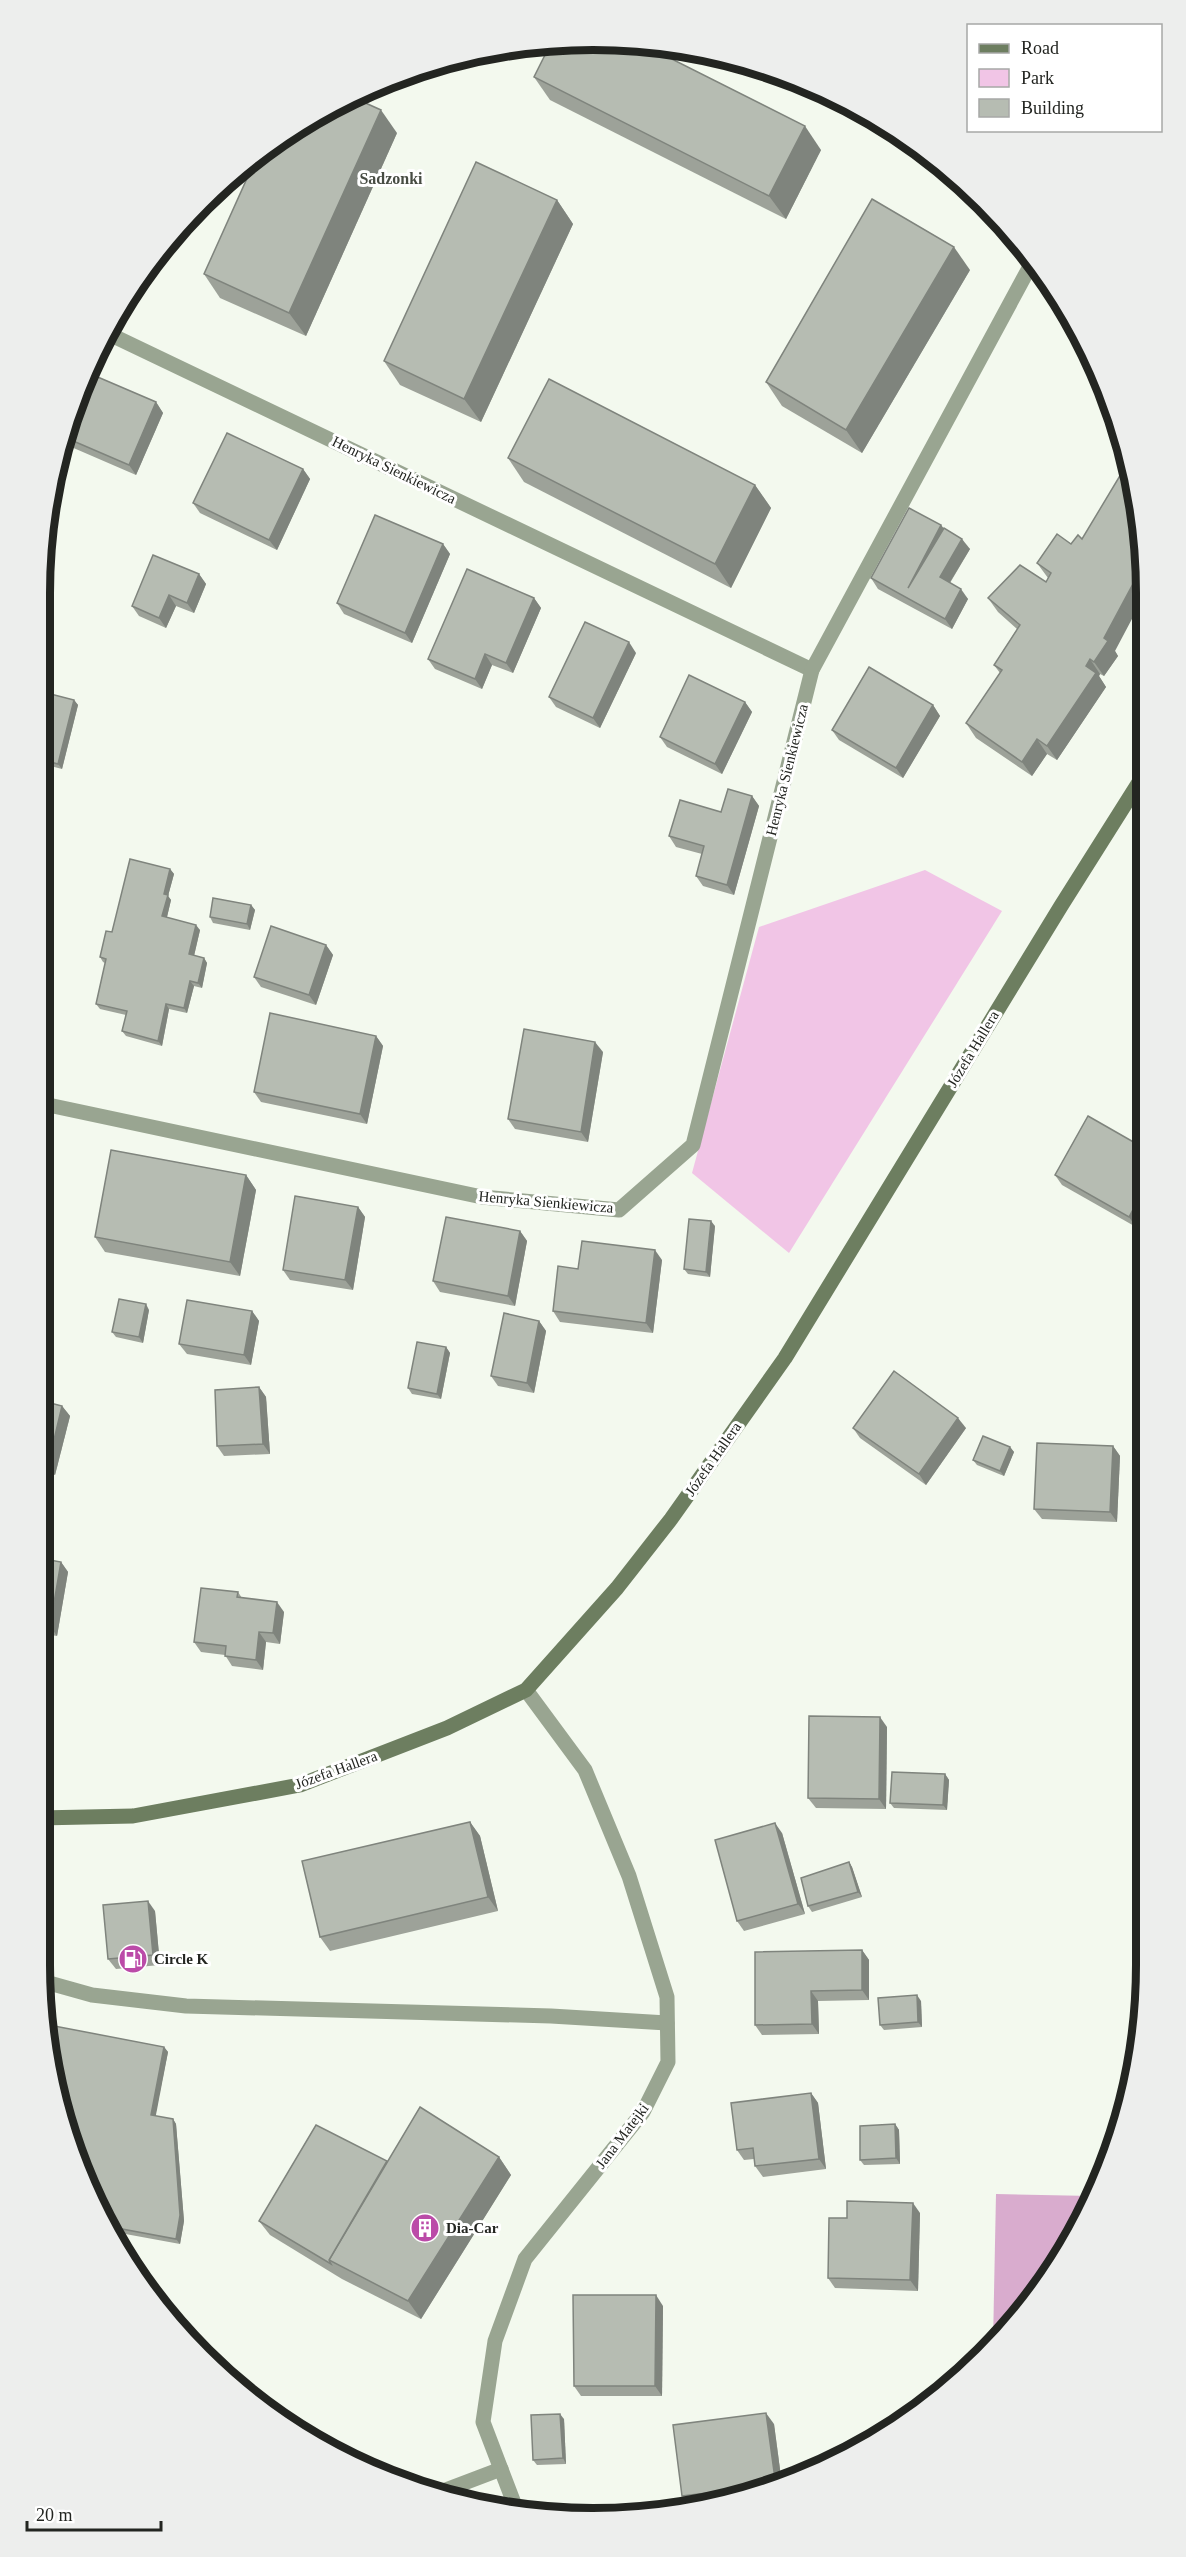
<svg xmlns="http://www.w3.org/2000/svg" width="1186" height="2557" viewBox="0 0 1186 2557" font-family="Georgia,serif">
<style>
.green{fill:#f1c5e6}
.forest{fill:#d9acce}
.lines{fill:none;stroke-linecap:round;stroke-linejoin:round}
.lane{stroke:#99a591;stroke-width:15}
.street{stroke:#99a591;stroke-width:15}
.secondary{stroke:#6d7e60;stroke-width:15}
.wall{fill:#9da299}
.shaded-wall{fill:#7f847d}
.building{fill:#b6bcb2;stroke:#7f847d;stroke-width:1.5}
.labels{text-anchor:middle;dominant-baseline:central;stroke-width:6;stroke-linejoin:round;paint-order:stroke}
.street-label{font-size:15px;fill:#232521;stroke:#fff}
.poi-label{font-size:15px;font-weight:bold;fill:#232521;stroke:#fff;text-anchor:start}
.neighbourhood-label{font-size:16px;font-weight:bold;fill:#474c43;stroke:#fff}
.rim{fill:none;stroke:#232521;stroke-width:8}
</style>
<rect width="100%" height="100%" fill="#f3f9ee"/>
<path class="green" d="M925,870l77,41 -213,342 -97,-80 67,-246z"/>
<path class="forest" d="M996,2194l96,2 -83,134 -16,13z"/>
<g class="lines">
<g class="lane">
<path d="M42,1981l50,14 94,11 365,10 116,7"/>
<path d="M443,2491l58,-22"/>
</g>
<g class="street">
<path d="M107,333l705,337"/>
<path d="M39,1103l443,94 137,13 74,-65 119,-475 222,-411"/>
<path d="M517,2511l-34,-89 12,-81 30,-82 118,-147 25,-50 -1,-65 -38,-121 -44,-106 -59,-80"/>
</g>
<path class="secondary" d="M39,1818l94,-2 167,-31 147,-57 79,-38 91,-102 54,-69 114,-161 276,-452 82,-130"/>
</g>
<g class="wall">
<path d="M534,77l287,73 -35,69 -236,-119z"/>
<path d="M397,133l-91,203 -86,-38 -16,-24z"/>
<path d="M557,200l16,24 -92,198 -81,-37 -16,-24z"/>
<path d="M169,240l-25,49 -10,-6z"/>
<path d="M970,270l-108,183 -80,-47 -16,-24z"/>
<path d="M81,381l75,21 7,11 -27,62 -74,-32z"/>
<path d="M508,458l247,27 16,23 -40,80 -207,-106z"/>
<path d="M303,469l7,10 -33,71 -77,-37 -7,-10z"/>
<path d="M941,525l3,4 26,20 -20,34 18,16 -16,30 -74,-40 -7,-11z"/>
<path d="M1057,534l58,117 3,5 -14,20 -4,-2 -1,2 7,11 -49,73 -10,-6 -15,22 -56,-38 -10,-15 34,-50 -6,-8 23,-36 -19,-17 -10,-14 58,-16 2,-4 -11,-15z"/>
<path d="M443,544l7,10 -38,89 -68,-29 -7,-11z"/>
<path d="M199,574l7,10 -12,29 -18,-7 -10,22 -27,-12 -7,-10z"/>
<path d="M534,598l7,10 -28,65 -21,-8 -10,24 -47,-20 -7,-10z"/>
<path d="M636,653l-36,75 -44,-21 -7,-10z"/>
<path d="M39,691l35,9 4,5 -16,64 -23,-6z"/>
<path d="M745,702l7,10 -30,62 -55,-27 -7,-10z"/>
<path d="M933,705l7,11 -37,62 -64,-38 -7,-10z"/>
<path d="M752,796l7,10 -25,89 -31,-9 -7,-10 6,-22 -26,-7 -7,-11 52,-24z"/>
<path d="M170,869l4,5 -6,22 3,4 -4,17 33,13 -6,26 10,2 3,5 -5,25 -8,-2 -7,27 -18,-4 -7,37 -36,-10 -4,-5 4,-16 -26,-6 -4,-5 9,-41 -2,-1 -3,-5 12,-25z"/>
<path d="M251,905l4,5 -5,20 -37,-7 -3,-6z"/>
<path d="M326,945l7,10 -17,50 -55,-18 -7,-10z"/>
<path d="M376,1036l7,10 -16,78 -106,-22 -7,-10z"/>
<path d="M603,1052l-15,90 -73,-13 -7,-10z"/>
<path d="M1088,1116l48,111 -74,-42 -7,-10z"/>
<path d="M246,1175l10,15 -16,86 -135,-24 -10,-15z"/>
<path d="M358,1207l7,10 -12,73 -63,-10 -7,-10z"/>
<path d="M715,1226l-5,51 -22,-3 -4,-5z"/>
<path d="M520,1231l7,10 -12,65 -75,-14 -7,-11z"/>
<path d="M662,1260l-9,73 -93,-11 -7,-11 25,-42z"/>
<path d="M149,1310l-6,33 -27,-6 -4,-5z"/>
<path d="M252,1311l7,10 -8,44 -64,-11 -8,-10z"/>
<path d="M539,1321l7,10 -12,62 -36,-7 -7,-10z"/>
<path d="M446,1347l4,6 -9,46 -29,-5 -4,-6z"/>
<path d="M259,1387l7,10 4,57 -46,2 -7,-10z"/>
<path d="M39,1400l23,6 8,10 -15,59 -16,-4z"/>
<path d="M853,1428h113l-40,57 -66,-47z"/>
<path d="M1113,1446l7,10 -3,66 -75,-3 -8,-10z"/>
<path d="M1010,1447l4,5 -10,24 -27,-11 -4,-5z"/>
<path d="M39,1558l22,4 7,10 -11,64 -18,-3z"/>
<path d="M238,1592l4,6 42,14 -4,32 -14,-2 -3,28 -31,-4 -7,-11 -24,-3 -7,-10z"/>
<path d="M887,1727l-1,82 -70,-1 -8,-10z"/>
<path d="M945,1774l4,6 -2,30 -53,-2 -4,-5z"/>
<path d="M470,1822l10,14 18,75 -168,40 -10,-14z"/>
<path d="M782,1833l23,81 -61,17 -7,-10z"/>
<path d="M849,1862l3,5 10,30 -50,15 -4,-6z"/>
<path d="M155,1911l5,54 -44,4 -8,-10z"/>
<path d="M862,1950l7,10v40l-51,1 1,33 -57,1 -7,-10z"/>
<path d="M921,2001l1,26 -38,3 -4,-5z"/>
<path d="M164,2047l4,5 -13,64 18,3 3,5 8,97 -4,23 -71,-13 -40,-89z"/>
<path d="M811,2093l7,10 8,66 -63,8 -8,-11 -1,-7 -10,1 -7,-10z"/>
<path d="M895,2124l4,6 1,34 -36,1 -4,-5z"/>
<path d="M499,2157l12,18 -90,144 -79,-40 -72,-44 -11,-14 128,-60z"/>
<path d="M920,2213l-2,78 -83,-3 -7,-10 19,-60z"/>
<path d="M663,2306l-1,90h-81l-7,-10z"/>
<path d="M564,2419l2,45 -29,1 -4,-5z"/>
<path d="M774,2424l7,53 -69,26 -22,3 -8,-10z"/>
</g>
<g class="shaded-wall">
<path d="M381,110l16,23 -91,203 -17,-23z"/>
<path d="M805,126l16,24 -35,69 -17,-23z"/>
<path d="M557,200l16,24 -92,198 -17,-23z"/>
<path d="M169,240l-25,49 -6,-10z"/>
<path d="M954,247l16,23 -108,183 -16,-23z"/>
<path d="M156,402l7,11 -27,62 -7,-10z"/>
<path d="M303,469l7,10 -33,71 -8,-10z"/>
<path d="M755,485l16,23 -40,80 -16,-24z"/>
<path d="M941,525l8,11 -41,52z"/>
<path d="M962,539l8,10 -23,38 -7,-10z"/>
<path d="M443,544l7,10 -38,89 -7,-10z"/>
<path d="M1142,567v33l-27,51 3,5 -14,20 -10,-14 10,-24z"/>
<path d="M199,574l7,10 -12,29 -7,-10z"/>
<path d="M961,589l7,10 -16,30 -7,-10z"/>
<path d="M169,595l7,11 -10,22 -7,-10z"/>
<path d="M534,598l7,10 -28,65 -7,-10z"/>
<path d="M629,642l7,11 -36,75 -7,-10z"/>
<path d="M485,654l7,11 -10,24 -7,-10z"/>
<path d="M1090,659l10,15 -1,2 7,11 -49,73 -10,-14 39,-80z"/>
<path d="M74,700l4,5 -16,64 -4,-5z"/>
<path d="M745,702l7,10 -30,62 -7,-10z"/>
<path d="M933,705l7,11 -37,62 -7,-10z"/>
<path d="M1037,739l10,15 -15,22 -10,-14z"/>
<path d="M752,796l7,10 -25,89 -7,-10z"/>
<path d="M170,869l4,5 -6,22 3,4 -5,21 -4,-5 2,-22z"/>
<path d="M251,905l4,5 -5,20 -3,-6z"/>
<path d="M196,925l4,5 -7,30 -4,-6z"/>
<path d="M326,945l7,10 -17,50 -7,-10z"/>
<path d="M204,958l3,5 -5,25 -4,-5z"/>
<path d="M190,981l4,5 -7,27 -3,-5z"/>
<path d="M166,1004l3,5 -7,37 -4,-5z"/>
<path d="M376,1036l7,10 -16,78 -7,-10z"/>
<path d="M595,1042l8,10 -15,90 -7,-10z"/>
<path d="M246,1175l10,15 -16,86 -10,-14z"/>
<path d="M1144,1189v23l-8,15 -7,-10z"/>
<path d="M358,1207l7,10 -12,73 -8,-10z"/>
<path d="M711,1221l4,5 -5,51 -4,-5z"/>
<path d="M520,1231l7,10 -12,65 -7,-10z"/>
<path d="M655,1250l7,10 -9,73 -7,-10z"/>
<path d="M146,1304l3,6 -6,33 -4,-6z"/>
<path d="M252,1311l7,10 -8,44 -7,-10z"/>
<path d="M539,1321l7,10 -12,62 -7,-10z"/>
<path d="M446,1347l4,6 -9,46 -4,-5z"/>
<path d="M259,1387l7,10 4,57 -7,-10z"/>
<path d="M62,1406l8,10 -15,59 -7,-10z"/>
<path d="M958,1418l8,10 -40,57 -7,-11z"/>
<path d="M1113,1446l7,10 -3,66 -7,-10z"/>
<path d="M1010,1447l4,5 -10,24 -4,-5z"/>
<path d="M61,1562l7,10 -11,64 -7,-10z"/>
<path d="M277,1602l7,10 -4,32 -7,-11z"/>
<path d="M259,1632l7,10 -3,28 -7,-10z"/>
<path d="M880,1717l7,10 -1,82 -7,-10z"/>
<path d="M945,1774l4,6 -2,30 -4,-5z"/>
<path d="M470,1822l10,14 18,75 -10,-14z"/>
<path d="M775,1823l7,10 23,81 -7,-10z"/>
<path d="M849,1862l3,5 10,30 -4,-5z"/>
<path d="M40,1888l7,10 -8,40v-47z"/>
<path d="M148,1901l7,10 5,54 -7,-10z"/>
<path d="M862,1950l7,10v40l-7,-10z"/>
<path d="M811,1991l7,10 1,33 -7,-10z"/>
<path d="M917,1995l4,6 1,26 -4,-5z"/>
<path d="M164,2047l4,5 -13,68 -4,-5z"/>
<path d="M811,2093l7,10 8,66 -7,-10z"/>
<path d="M173,2119l3,5 8,97 -4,23 -4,-5z"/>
<path d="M895,2124l4,6 1,34 -4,-6z"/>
<path d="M499,2157l12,18 -90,144 -13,-18z"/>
<path d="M913,2203l7,10 -2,78 -8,-11z"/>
<path d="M656,2295l7,11 -1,90 -7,-10z"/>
<path d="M766,2413l8,11 7,53 -6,2z"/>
<path d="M560,2414l4,5 2,45 -3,-6z"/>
</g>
<g class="building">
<path d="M593,39l49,5 163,82 -36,70 -235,-119 17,-34z"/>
<path d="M352,97l29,13 -92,203 -85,-39 54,-120 27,-21z"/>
<path d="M476,162l81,38 -93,199 -80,-38z"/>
<path d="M872,199l82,48 -108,183 -80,-48z"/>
<path d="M86,372l70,30 -27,63 -65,-28 17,-56z"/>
<path d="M549,379l206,106 -40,79 -207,-106z"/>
<path d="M227,433l76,36 -34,71 -76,-37z"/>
<path d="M1127,464l15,56v47l-38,71 4,3 -14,21 -4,-3 -4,7 10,7 -49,73 -10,-7 -15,23 -56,-39 36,-53 -8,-5 26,-40 -32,-27 32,-33 26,17 5,-9 -14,-10 20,-29 14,10 7,-9 4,4z"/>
<path d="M909,508l32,17 -33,63 36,-60 18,11 -22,38 21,12 -16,30 -74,-41z"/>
<path d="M375,515l68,29 -38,89 -68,-30z"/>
<path d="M153,555l46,19 -12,29 -18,-8 -10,23 -27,-12z"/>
<path d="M467,569l67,29 -28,65 -21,-9 -10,25 -47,-20z"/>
<path d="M585,622l44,20 -36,76 -44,-21z"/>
<path d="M869,667l64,38 -37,63 -64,-38z"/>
<path d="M689,675l56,27 -30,62 -55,-27z"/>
<path d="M39,691l35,9 -16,64 -19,-5z"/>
<path d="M728,789l24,7 -25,89 -31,-9 8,-30 -35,-10 11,-36 41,12z"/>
<path d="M130,859l40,10 -6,25 4,1 -6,21 34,9 -7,29 15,4 -6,25 -8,-2 -6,27 -18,-4 -8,37 -36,-10 5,-20 -31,-7 10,-45 -6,-2 6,-26 6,1z"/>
<path d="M213,898l38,7 -4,19 -37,-7z"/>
<path d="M271,926l55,19 -17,50 -55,-18z"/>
<path d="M270,1013l106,23 -16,78 -106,-22z"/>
<path d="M524,1029l71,13 -14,90 -73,-13z"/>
<path d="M1088,1116l56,32v41l-15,28 -74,-42z"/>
<path d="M111,1150l135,25 -16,87 -135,-25z"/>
<path d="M295,1196l63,11 -13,73 -62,-10z"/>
<path d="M446,1217l74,14 -12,65 -75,-15z"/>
<path d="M689,1219l22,2 -5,51 -22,-3z"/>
<path d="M582,1241l73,9 -9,73 -93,-12 5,-45 20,3z"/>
<path d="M119,1299l27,5 -7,33 -27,-5z"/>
<path d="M187,1300l65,11 -8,44 -65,-11z"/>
<path d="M504,1313l35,8 -12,62 -36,-7z"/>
<path d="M417,1342l29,5 -9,47 -29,-6z"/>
<path d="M894,1371l64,47 -39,56 -66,-46z"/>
<path d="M259,1387l4,57 -46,2 -2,-56z"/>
<path d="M39,1400l23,6 -14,59 -9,-3z"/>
<path d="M983,1436l27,11 -10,24 -27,-11z"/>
<path d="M1037,1443l76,3 -3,66 -76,-3z"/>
<path d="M39,1558l22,4 -11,64 -11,-2z"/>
<path d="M201,1588l37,4 -1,5 40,5 -4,31 -14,-1 -3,28 -31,-4 1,-10 -32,-4z"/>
<path d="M809,1716l71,1 -1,82 -71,-1z"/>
<path d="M892,1772l53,2 -2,31 -53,-2z"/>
<path d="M470,1822l18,75 -168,40 -18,-76z"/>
<path d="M775,1823l23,81 -61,17 -22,-81z"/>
<path d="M849,1862l9,30 -50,14 -7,-28z"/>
<path d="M148,1901l5,54 -45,4 -5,-54z"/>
<path d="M862,1950v40l-51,1 1,33 -57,1v-73z"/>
<path d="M917,1995l1,27 -38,3 -2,-27z"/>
<path d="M49,2025l115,22 -13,68 22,4 7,96 -4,24 -70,-13 -37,-84z"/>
<path d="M811,2093l8,66 -64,7 -2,-18 -16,2 -6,-47z"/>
<path d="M420,2107l79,50 -91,144 -79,-41z"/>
<path d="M895,2124l1,34 -36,2v-34z"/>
<path d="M316,2125l71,36 -58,99 2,4 -72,-43z"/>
<path d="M847,2201l66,2 -3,77 -82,-2 1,-60h18z"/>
<path d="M573,2295h83l-1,91h-81z"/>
<path d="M766,2413l9,66 -19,8 -74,9 -9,-71z"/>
<path d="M560,2414l3,44 -30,2 -2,-45z"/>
</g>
<defs>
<g id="fuel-disc" transform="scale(1.5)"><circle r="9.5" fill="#bb4ba8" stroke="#fff"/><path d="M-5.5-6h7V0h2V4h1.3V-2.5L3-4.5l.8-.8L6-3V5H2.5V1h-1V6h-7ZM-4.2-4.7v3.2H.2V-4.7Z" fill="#fff"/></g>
<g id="building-disc" transform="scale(1.5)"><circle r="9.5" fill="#bb4ba8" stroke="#fff"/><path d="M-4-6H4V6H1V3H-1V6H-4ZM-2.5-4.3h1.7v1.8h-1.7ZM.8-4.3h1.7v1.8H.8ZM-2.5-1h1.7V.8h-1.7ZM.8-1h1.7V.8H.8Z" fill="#fff"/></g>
</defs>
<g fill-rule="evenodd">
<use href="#fuel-disc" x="133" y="1959"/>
<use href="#building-disc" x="425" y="2228"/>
</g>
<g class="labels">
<g class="street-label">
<text transform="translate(394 470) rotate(26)">Henryka Sienkiewicza</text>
<text transform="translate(787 770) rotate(-76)">Henryka Sienkiewicza</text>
<text transform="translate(973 1049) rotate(-59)">Józefa Hallera</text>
<text transform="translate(546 1202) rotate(5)">Henryka Sienkiewicza</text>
<text transform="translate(713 1459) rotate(-55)">Józefa Hallera</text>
<text transform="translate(336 1770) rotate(-20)">Józefa Hallera</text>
<text transform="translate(622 2136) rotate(-53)">Jana Matejki</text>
</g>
<g class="poi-label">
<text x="154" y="1959">Circle K</text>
<text x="446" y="2228">Dia-Car</text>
</g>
<g class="neighbourhood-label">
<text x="391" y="178">Sadzonki</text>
</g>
</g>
<path d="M0 0H1186V2557H0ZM593 50H593A543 543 0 0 1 1136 593V1965A543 543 0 0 1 593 2508H593A543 543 0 0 1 50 1965V593A543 543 0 0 1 593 50Z" fill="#edeeed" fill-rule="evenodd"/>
<path class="rim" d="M593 50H593A543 543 0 0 1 1136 593V1965A543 543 0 0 1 593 2508H593A543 543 0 0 1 50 1965V593A543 543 0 0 1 593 50Z"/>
<rect x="967" y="24" width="195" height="108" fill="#ffffff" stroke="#a7a8a6" stroke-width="1.5"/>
<rect x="979" y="44" width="30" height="9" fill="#6d7e60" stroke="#a7a8a6" stroke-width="1.5"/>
<text x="1021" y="54" font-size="18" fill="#232521">Road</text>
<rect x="979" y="69" width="30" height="18" fill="#f1c5e6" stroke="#a7a8a6" stroke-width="1.5"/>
<text x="1021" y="84" font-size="18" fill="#232521">Park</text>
<rect x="979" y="99" width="30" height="18" fill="#b6bcb2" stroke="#a7a8a6" stroke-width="1.5"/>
<text x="1021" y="114" font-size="18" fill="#232521">Building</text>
<path d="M27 2521v9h134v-9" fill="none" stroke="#232521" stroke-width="3"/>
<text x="36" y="2521" font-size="18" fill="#232521" stroke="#ffffff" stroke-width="4.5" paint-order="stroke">20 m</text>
</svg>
